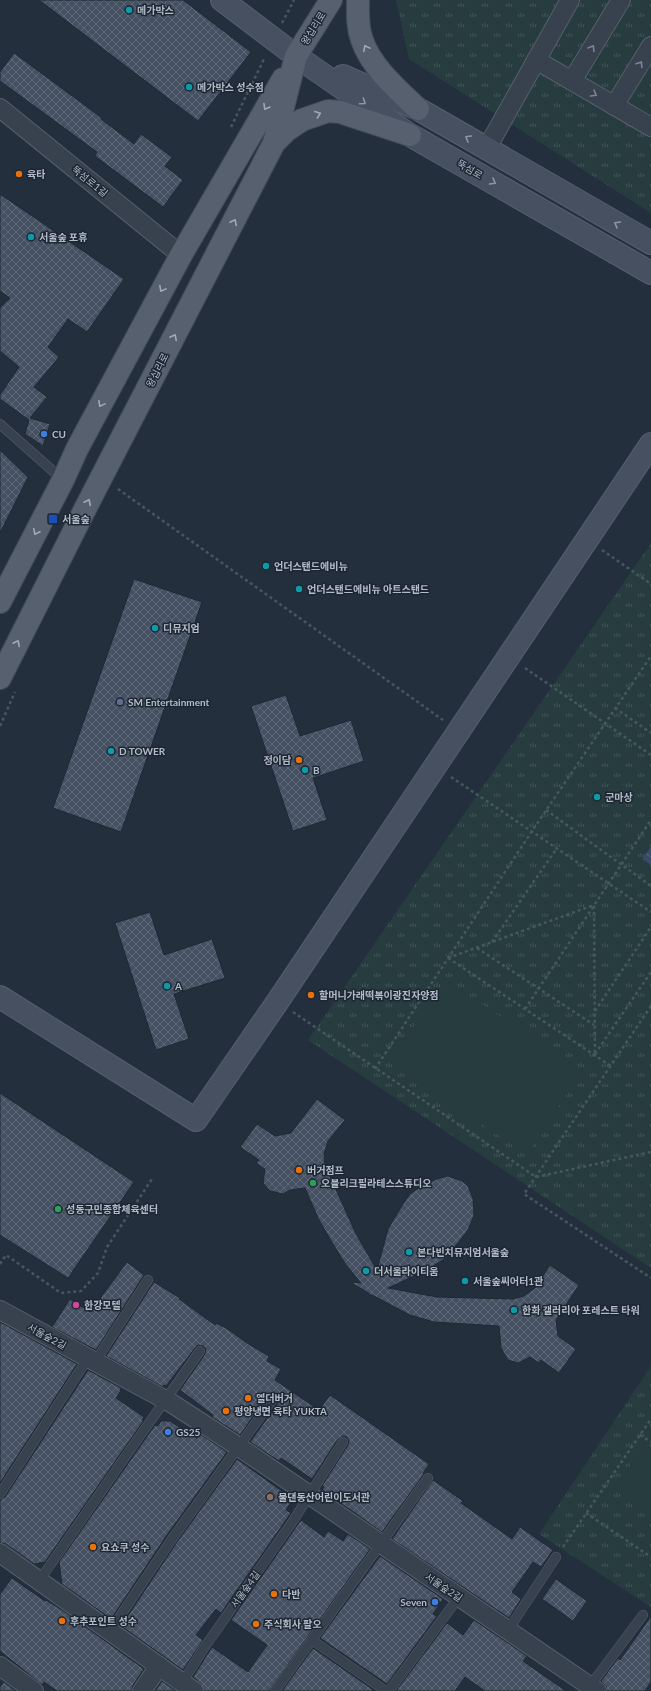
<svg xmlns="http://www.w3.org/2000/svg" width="651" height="1691" viewBox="0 0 651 1691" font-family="Lato,'Noto Sans KR',sans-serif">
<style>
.park{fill:url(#park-tufts)}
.pitch{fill:#263c3f}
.water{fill:url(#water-waves)}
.building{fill:url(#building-cross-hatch);stroke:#1f2835}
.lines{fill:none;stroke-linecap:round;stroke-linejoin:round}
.lane-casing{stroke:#565f6c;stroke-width:10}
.street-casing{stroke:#565f6c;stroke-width:20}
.secondary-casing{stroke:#565f6c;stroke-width:24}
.primary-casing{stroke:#414a57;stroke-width:24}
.path{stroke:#44595c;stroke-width:2.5;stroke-dasharray:3 3;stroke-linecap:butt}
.lane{stroke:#38414e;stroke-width:9}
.street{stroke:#38414e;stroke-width:18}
.secondary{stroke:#465061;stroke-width:22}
.primary{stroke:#56606e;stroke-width:22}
.oneway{stroke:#a1aab7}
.oneway2{stroke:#7c8592}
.oneway3{stroke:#8e96a5}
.culture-dot{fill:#0f9aa8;stroke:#1d2633;stroke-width:1.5}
.food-dot{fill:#e8710a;stroke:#1d2633;stroke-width:1.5}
.shop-dot{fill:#3f7fe0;stroke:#1d2633;stroke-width:1.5}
.transit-dot{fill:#1a4fb4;stroke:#1d2633;stroke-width:1.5}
.service-dot{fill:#5c6f8a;stroke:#1d2633;stroke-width:1.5}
.leisure-dot{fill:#2e9e5b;stroke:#1d2633;stroke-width:1.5}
.hotel-dot{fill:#d1479c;stroke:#1d2633;stroke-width:1.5}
.education-dot{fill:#8d6e63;stroke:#1d2633;stroke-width:1.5}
.labels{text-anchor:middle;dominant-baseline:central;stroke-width:3;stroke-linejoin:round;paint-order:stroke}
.poi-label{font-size:10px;font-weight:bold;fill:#b4bcc9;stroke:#1d2633;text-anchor:start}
.street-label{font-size:10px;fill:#b4bcc9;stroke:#1d2633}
</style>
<defs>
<pattern id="park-tufts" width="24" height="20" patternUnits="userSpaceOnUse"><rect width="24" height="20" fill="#263c3f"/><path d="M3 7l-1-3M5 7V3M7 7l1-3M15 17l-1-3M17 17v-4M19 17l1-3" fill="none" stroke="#435659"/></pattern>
<pattern id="water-waves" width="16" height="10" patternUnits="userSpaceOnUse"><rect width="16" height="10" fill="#394c67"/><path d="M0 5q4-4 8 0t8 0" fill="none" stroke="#53647b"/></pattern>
<pattern id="building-cross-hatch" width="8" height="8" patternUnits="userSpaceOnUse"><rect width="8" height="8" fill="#455162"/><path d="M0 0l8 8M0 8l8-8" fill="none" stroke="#5d6877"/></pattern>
</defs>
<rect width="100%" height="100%" fill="#242f3e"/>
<g class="park">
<path d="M396,0h255v213l-242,-154z"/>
<path d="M651,543v725l-343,-228z"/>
<path d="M651,1366v241l-112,-73z"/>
</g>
<g class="pitch">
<path d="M445,980l137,91 -55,83 -137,-91z"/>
<path d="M642,1448l9,7v60l-37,-25z"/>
</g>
<path class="water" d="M651,847v18l-9,-6z"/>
<g class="building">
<path d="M39,0h144l68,52 -53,69z"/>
<path d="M14,53l88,65 -1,1 33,25 7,-10 31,23 -7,9 18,14 -20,27 -68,-51 2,-4 -97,-71v-9z"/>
<path d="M0,194l124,85 -37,53 -19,-13 -20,28 11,10 -25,30 13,10 -17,21 20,6 -7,22 -18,-12 4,-14 -29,-21v-4l19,-28 -19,-16v-43l10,-10 -10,-7z"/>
<path d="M0,450l28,27 -28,56z"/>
<path d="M134,579l68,23 -81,230 -68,-24z"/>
<path d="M286,695l14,41 51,-16 13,41 -51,17 14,42 -34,11 -42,-125z"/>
<path d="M150,912l14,43 48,-16 13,39 -51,16 15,45 -33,11 -41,-127z"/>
<path d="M0,1093l134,89 -66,96 -68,-43z"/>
<path d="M317,1099l28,21 -17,21 -4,13 1,11 31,69 21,36 11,-41 15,-25 7,-10 10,-7 17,-8 11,-3 14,5 6,5 5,13 1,16 -6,15 -22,28 -19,12 -39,18 49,9 76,2 11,-3 11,-8 15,-23 29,20 -23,35 2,16 18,13 -17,24 -18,-13 -2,3 -9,-6 -12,6 -10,-3 -7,-12 -2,-22 -65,-4 -24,-7 -38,-20 -2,1v-2l-18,-11 1,-1 8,1 -15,-18 -13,-21 -14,-24 -14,-32 -15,2 -7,4 -13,-3 -7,-8 2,-14 -9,-6 3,-3 -19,-13 17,-23 18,12 16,-3z"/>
<path d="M127,1262l17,13 -48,75 -44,-23 18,-28 20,13z"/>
<path d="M154,1282l26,16 -1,1 36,26 1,-2 10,5 24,17 19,11 -2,5 14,8 -6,11 44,30 11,-15 99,69 -6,9 1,1 -42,58 -60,-42 2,-3 -2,-1 26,-41 1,-3 -2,-5 -4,-1 -5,3 -26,40 -31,-21 -2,3 -29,-19 28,-39 1,-6 -3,-3 -5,-1 -3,2 -28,40 -28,-18 1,-2 -33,-25 25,-36 1,-5 -3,-3 -5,-1 -3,3 -29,38 -2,-1 -1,2 -57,-31z"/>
<path d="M0,1322l77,42 -77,119z"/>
<path d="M88,1370l33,18 -1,4 -4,6 28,19 -2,3h2l-99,142 -11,2 -28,-20 -6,-1v-43l5,-3z"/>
<path d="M161,1421h9l27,17 3,-4 27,18 -60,83 -56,84 -49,-35 -3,-22 96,-137 3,1z"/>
<path d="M237,1459l56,40 -7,11 5,3 -70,100 -5,-4 -20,26 7,5 -20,30 -62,-44 56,-84z"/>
<path d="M433,1480l30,21 -2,2 51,36 8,-12 33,23 -12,17 -8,-5 -21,30 9,7 -12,19 -117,-79z"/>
<path d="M301,1520l23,17 4,-6 15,10 5,-7 22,15 -101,142h-65l-4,-8 -7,-6 19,-30 36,25 19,-27 -36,-25z"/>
<path d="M380,1556l63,43 -10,15 4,2 -50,68 -67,-46z"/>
<path d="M12,1578l33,23 1,-1 19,12 79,57 -11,16 -1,6h-75l-13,-9 -2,3 -42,-34v-57z"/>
<path d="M556,1579l31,22 -14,20 -31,-22z"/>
<path d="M651,1616v66l-6,9h-38l-1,-5 -5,-5 17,-23 2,2z"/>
<path d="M474,1620l53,36 -4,5 43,30h-81l-20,-14 -10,14h-59l51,-68 16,12z"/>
<path d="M313,1648l62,43h-93z"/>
<path d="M162,1681l14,10h-21z"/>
<path d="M4,1682l12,9h-16v-4z"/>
</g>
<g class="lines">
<g class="lane-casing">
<g id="lane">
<path d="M0,424l63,56"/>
<path d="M95,1362l53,-82"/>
<path d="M0,1494l88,-136"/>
<path d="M39,1581l98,-141 63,-89"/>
<path d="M508,1630l48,-73"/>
<path d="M110,1631l62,-92 101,-140"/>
<path d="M312,1640l74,51"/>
<path d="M182,1683l22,-35 89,-127 50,-79"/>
<path d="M590,1686l53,-71"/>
<path d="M275,1691l153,-213"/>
<path d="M389,1691l70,-94"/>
</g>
</g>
<g class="street-casing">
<g id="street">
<path d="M536,60l115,67"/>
<path d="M572,81l49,-81"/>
<path d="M614,106l37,-60"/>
<path d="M0,108l181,147"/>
<path d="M487,148l83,-148"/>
<path d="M0,1310l171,93 68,44 358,244"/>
<path d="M0,1553l194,138"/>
<path d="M0,1666l34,25"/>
<path d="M142,1691l17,-25"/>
</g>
</g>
<g class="secondary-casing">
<g id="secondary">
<path d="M222,0l74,56 114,79 241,138"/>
<path d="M343,76l75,33 233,134"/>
<path d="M0,997l196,123 82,-119 373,-557"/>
</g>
</g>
<g class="primary-casing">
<g id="primary">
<path d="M358,0c0,13 -1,27 4,40 9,27 36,50 56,69"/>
<path d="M274,143l13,-13 15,-10 26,-9 12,1 70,23"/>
<path d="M0,602l63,-122 14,-31 104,-194 102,-176"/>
<path d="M0,678l84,-167 190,-368 22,-87 35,-56"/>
</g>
</g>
<g class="path">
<path d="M282,23l12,-23"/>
<path d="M231,127l34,-70"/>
<path d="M118,489l325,231"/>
<path d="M602,550l49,34"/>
<path d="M525,668l126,87"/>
<path d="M615,708l36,25"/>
<path d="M0,726l15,-34"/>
<path d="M451,777l200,135"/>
<path d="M546,810l105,76"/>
<path d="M492,942l65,-94"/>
<path d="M477,948l117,77"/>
<path d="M448,958l146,-53 1,150"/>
<path d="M448,958l163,108"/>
<path d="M651,1006l-127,188 127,84"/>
<path d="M525,1009l126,-189"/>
<path d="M595,1011l56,-84"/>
<path d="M293,1012l243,165 115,-25"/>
<path d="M595,1054l56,-82"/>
<path d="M375,1069l157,-238 119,-175"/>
<path d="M0,1264l6,-9 55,38 20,-2 17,-18 9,-26 45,-68"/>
<path d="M640,1435l11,7"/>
<path d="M586,1513l65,44"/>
<path d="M563,1547l88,-128"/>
</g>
<use href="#lane" class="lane"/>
<use href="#street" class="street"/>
<use href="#secondary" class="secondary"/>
<use href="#primary" class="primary"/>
</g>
<defs><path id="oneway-chevron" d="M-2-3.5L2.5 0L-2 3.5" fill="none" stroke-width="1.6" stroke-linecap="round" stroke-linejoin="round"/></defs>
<g class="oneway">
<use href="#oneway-chevron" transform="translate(366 48) rotate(-118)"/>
<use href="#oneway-chevron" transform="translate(266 107) rotate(120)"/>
<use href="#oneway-chevron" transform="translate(318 114) rotate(-20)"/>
<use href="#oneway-chevron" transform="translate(234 222) rotate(-63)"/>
<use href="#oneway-chevron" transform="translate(162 289) rotate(118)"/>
<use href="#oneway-chevron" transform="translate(174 337) rotate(-63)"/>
<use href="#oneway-chevron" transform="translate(101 404) rotate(118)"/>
<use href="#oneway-chevron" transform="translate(88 502) rotate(-63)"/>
<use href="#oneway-chevron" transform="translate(36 532) rotate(117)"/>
<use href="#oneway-chevron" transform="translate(17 643) rotate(-63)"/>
</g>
<g class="oneway2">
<use href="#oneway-chevron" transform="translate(592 48) rotate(-59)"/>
<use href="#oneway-chevron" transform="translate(640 64) rotate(-58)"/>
<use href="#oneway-chevron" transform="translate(594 94) rotate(30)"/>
</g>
<g class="oneway3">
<use href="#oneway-chevron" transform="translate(363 102) rotate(35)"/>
<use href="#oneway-chevron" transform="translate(468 138) rotate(-150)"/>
<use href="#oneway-chevron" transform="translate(493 182) rotate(30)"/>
<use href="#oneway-chevron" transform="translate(617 224) rotate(-150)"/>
</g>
<g class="culture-dot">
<circle cx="129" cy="10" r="4"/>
<circle cx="189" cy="87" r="4"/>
<circle cx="31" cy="237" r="4"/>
<circle cx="266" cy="566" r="4"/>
<circle cx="299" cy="589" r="4"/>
<circle cx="155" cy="628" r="4"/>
<circle cx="111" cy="751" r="4"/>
<circle cx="305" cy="770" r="4"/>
<circle cx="597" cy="797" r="4"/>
<circle cx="167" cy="986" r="4"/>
<circle cx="409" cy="1252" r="4"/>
<circle cx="366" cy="1271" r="4"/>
<circle cx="465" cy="1281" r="4"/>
<circle cx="514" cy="1310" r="4"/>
</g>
<g class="food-dot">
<circle cx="19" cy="174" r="4"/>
<circle cx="299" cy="760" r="4"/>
<circle cx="311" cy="995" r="4"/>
<circle cx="299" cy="1170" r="4"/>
<circle cx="248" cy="1398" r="4"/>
<circle cx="226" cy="1411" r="4"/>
<circle cx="93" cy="1547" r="4"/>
<circle cx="274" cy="1594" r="4"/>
<circle cx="62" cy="1621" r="4"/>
<circle cx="256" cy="1624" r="4"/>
</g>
<g class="shop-dot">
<circle cx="44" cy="434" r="4"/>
<circle cx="168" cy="1432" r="4"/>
<circle cx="435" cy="1602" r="4"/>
</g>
<rect class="transit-dot" x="48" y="514" width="10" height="10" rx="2"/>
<circle class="service-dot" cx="120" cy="702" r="4"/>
<g class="leisure-dot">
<circle cx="313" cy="1183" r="4"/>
<circle cx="58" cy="1209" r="4"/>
</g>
<circle class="hotel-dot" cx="76" cy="1305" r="4"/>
<circle class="education-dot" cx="270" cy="1497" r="4"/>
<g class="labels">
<g class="poi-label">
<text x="137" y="10">메가박스</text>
<text x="197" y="87">메가박스 성수점</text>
<text x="27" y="174">육타</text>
<text x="39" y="237">서울숲 포휴</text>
<text x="52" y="434">CU</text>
<text x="62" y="519">서울숲</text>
<text x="274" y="566">언더스탠드에비뉴</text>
<text x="307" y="589">언더스탠드에비뉴 아트스탠드</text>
<text x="163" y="628">디뮤지엄</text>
<text x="128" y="702">SM Entertainment</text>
<text x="119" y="751">D TOWER</text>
<text x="291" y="760" text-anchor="end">정이담</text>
<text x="313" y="770">B</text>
<text x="605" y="797">군마상</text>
<text x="175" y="986">A</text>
<text x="319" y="995">할머니가래떡볶이광진자양점</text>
<text x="307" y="1170">버거점프</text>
<text x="321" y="1183">오블리크필라테스스튜디오</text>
<text x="66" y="1209">성동구민종합체육센터</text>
<text x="417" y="1252">본다빈치뮤지엄서울숲</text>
<text x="374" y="1271">더서울라이티움</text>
<text x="473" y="1281">서울숲씨어터1관</text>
<text x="84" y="1305">한강모텔</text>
<text x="522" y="1310">한화 갤러리아 포레스트 타워</text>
<text x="256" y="1398">엘더버거</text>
<text x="234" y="1411">평양냉면 육타 YUKTA</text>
<text x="176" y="1432">GS25</text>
<text x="278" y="1497">물댄동산어린이도서관</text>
<text x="101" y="1547">요쇼쿠 성수</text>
<text x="282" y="1594">다반</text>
<text x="427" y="1602" text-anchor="end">Seven</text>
<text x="70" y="1621">후추포인트 성수</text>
<text x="264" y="1624">주식회사 팔오</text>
</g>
<g class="street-label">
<text transform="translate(313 28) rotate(-58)">왕십리로</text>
<text transform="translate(470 169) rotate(30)">뚝섬로</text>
<text transform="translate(90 181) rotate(39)">뚝섬로1길</text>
<text transform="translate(157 370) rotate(-63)">왕십리로</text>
<text transform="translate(47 1336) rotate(29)">서울숲2길</text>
<text transform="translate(444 1587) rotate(34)">서울숲2길</text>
<text transform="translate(245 1589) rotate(-55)">서울숲4길</text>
</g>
</g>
</svg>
